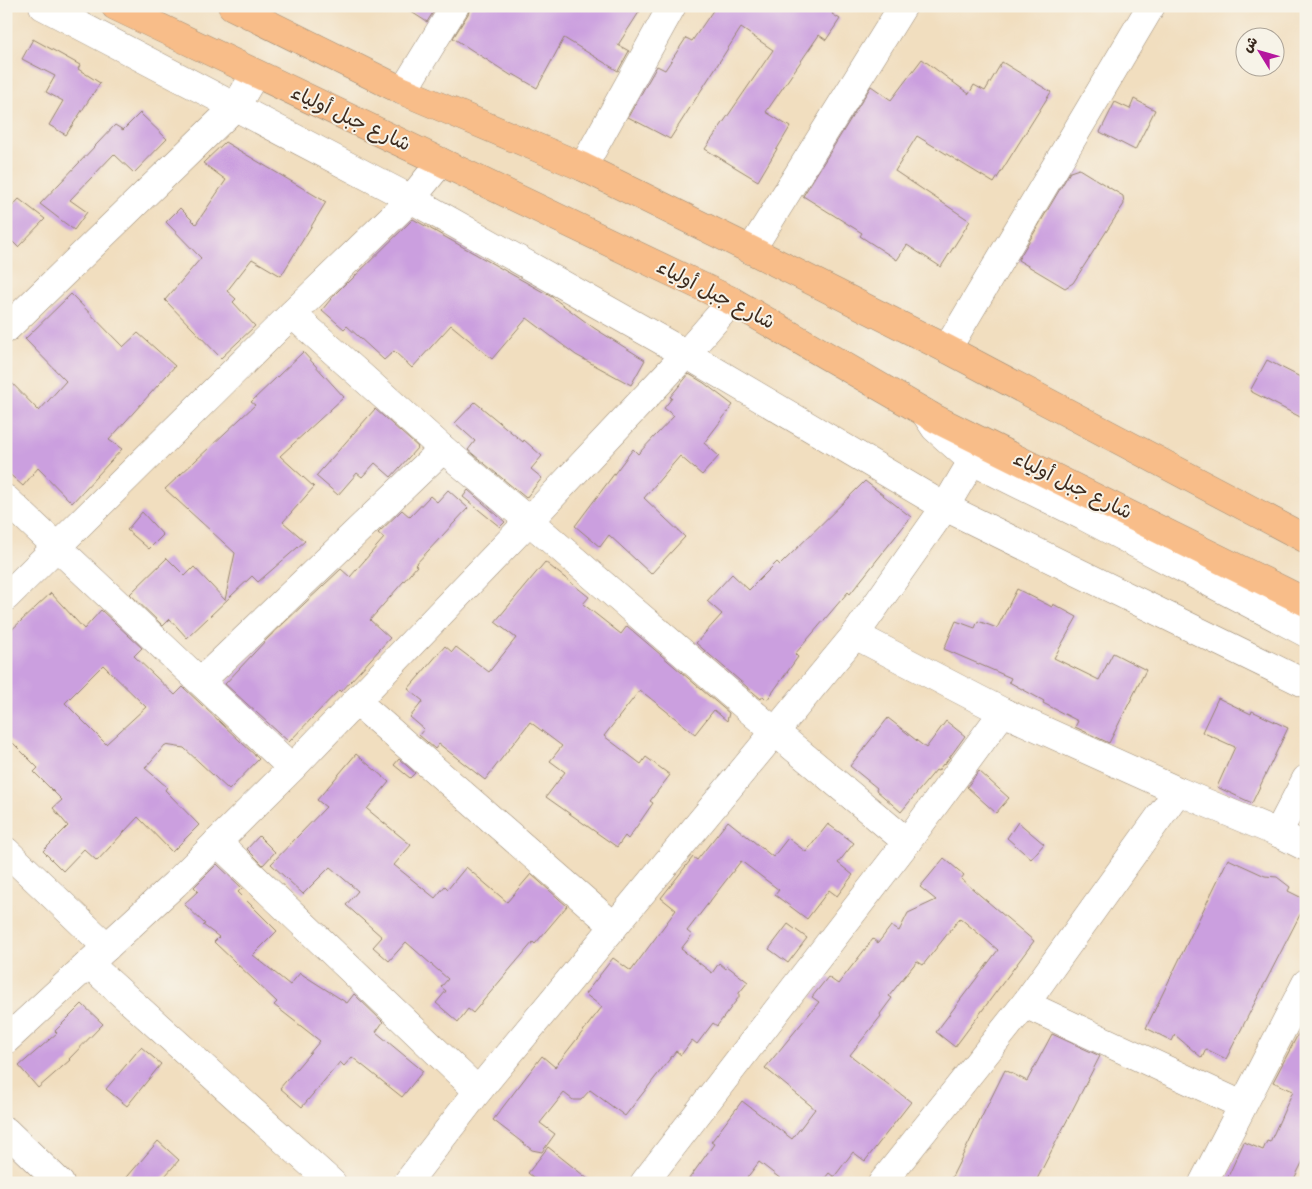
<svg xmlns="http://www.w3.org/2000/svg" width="1312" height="1189" viewBox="0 0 1312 1189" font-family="'Indie Flower','Playpen Sans Arabic',sans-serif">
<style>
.building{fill:#cb9fdf;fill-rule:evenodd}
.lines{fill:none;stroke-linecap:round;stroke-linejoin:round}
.street-casing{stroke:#96846e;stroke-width:29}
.primary-casing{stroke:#96846e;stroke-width:29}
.street{stroke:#fff;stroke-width:28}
.primary{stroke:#f8bd89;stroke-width:28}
.labels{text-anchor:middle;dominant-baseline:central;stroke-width:4;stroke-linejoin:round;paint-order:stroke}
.street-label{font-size:20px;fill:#3b2a1e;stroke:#f7f3e8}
</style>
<rect width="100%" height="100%" fill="#f7f3e8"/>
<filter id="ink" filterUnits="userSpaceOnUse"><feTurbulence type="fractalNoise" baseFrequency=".02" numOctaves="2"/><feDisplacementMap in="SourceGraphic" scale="10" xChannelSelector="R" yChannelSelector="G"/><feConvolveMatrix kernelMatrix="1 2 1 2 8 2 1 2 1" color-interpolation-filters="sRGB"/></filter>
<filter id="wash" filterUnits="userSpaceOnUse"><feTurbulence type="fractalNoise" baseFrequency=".0096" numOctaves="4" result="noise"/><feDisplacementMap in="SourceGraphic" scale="20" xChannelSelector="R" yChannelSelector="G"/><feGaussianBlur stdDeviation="1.12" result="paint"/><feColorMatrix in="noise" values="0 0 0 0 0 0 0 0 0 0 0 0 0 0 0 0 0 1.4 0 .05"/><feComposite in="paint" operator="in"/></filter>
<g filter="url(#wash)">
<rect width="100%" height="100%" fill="#f1debf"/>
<g id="blocks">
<g class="building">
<path d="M402,6h35l-10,16z"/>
<path d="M471,6h172l-25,39 11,6 -11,20 -54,-33 -27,50 -24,-14 -1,2 -59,-38 15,-24z"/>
<path d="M709,6h128l-5,8 8,5 -14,21 -7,-5 -53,77 24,15 -32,54 -53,-32 68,-99 -32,-22 -71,111 -42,-22 29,-51 8,4 21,-32 6,3 22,-32z"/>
<path d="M33,39l47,26 -2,4 22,14 -34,52 -17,-10 14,-24 -17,-9 9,-16 -33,-17z"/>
<path d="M922,59l47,35 5,-9 11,6 17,-29 49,30 -57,91 -77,-47 -22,35 75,50 -29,46 -34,-22 -10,15 -37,-24 2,-3 -59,-37 68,-110 20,14z"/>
<path d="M1134,99l21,11 -20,40 -35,-18 15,-30 15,7z"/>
<path d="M140,113l27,26 -33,34 -20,-19 -44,46 17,12 -13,18 -34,-26 75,-79 8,5z"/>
<path d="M225,142l101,60 -45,74 -29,-17 -25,32 9,8 -3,3 22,24 -34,32 -56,-58 36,-42 -35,-36 14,-14 16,16 30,-44 -23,-17z"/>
<path d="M1079,169l44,27 1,8 -51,79 -8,5 -47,-28 52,-88z"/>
<path d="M19,199l26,20 -27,28 -12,-12v-22z"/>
<path d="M413,219l139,78 42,31 51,32 -14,25 -55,-30 -49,-37 -35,41 -41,-34 -39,43 -18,-17 -10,9 -37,-34 -3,3 -22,-19 13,-16 12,-12 1,1z"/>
<path d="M71,294l52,53 15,-14 37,33 -66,74 13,9 -50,54 -34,-35 -15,18 -17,-15v-94l33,34 27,-30 -41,-42z"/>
<path d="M303,352l41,45 -64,59 34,31 -31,35 22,19 -47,41 -6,-6 -65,62 -17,-19 -7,7 -33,-32 37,-36 18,18 9,-9 31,33 10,-47 -70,-64 90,-84 -4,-3z"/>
<path d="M1267,360l39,20v40l-56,-29z"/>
<path d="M689,374l15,9 29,22 -29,38 15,13 -17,19 -22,-19 -36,42 41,39 -34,37 -42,-39 -9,12 -25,-21 58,-77 5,5 36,-38 -10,-8 8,-10 -2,-1z"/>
<path d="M475,402l48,40 1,-2 18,16 -11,13 11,9 -16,20 -58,-48 7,-9 -20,-18z"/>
<path d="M375,409l43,38 -27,30 -16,-14 -13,14 -5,-4 -19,22 -22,-19z"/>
<path d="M865,481l46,36 -61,77 -2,-2 -53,62 3,3 -31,43 -4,-4 -2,3 -65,-56 26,-29 -15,-13 25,-27 17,16 28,-28 3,3z"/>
<path d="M448,490l20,18 -53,57 2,1 -47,54 20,18 -49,54 -2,-2 -50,52 -64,-58 42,-45 74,-70 9,8 34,-39 -6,-5 24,-23 8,7 20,-21 7,6z"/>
<path d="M468,490l37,32 -5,5 -37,-30z"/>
<path d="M142,512l21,23 -14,14 -22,-19z"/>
<path d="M545,562l44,35 -6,7 38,30 6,-8 102,87 -2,8 -13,-11 -19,24 -55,-44 -36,46 37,28 5,-7 24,18 -20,26 3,2 -25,36 -3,-3 -8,11 -71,-50 19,-25 -15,-11 12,-15 -32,-24 -45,58 -46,-36 -4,5 -16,-14 5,-6 -14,-12 13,-16 -15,-12 37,-43 7,6 4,-5 33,25 27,-34 -21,-16z"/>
<path d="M1017,589l35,18 1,-3 24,13 -23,41 45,22 14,-27 33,17 -37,73 -34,-16 3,-6 -35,-18 1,-2 -35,-19 2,-4 -67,-29 12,-28 19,7 3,-7 19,7z"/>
<path d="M51,593l33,36 17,-19 41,38 -8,8 41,39 8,-8 76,72 -30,31 -45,-42 -19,-3 -20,23 22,19 -2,3 34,35 -27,27 -34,-35 -41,44 -13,-12 -21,22 -20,-20 25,-25 -15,-18 9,-8 -28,-28 4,-4 -32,-32v-101zM103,665l43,42 -40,37 -41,-41z"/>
<path d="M1218,698l33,16 1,-3 36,17 -36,75 -35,-16 18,-40 -33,-15z"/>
<path d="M888,718l38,30 20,-27 19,15 -21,29 -1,-1 -5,7 -2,-1 -35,42 -25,-22 1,-2 -27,-22z"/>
<path d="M356,754l33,28 -22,27 44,36 -17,20 41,33 10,-12 3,3 18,-22 41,35 24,-28 36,32 -32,38 -2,-2 -60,71 -5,-4 -10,13 -22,-19 10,-12 -5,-4 7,-8 -42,-37 -17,19 -16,-14 9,-10 -36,-32 12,-14 -28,-24 -27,27 -32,-30 55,-57 -9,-7z"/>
<path d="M399,759l16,14 -5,5 -16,-13z"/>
<path d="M979,771l30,27 -13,15 -29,-26z"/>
<path d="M728,821l45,36 15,-19 18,14 22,-28 26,19 -16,20 15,12 -16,21 -8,-6 -22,29 -32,-24 4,-5 -38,-29 -54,70 5,4 -11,14 31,24 7,-10 7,6 1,-3 21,16 -9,11v4l-22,29 -4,-3 -16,21 -5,-4 -11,15 -5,-4 -51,65 -35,-26 -9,10h-8l-9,-7 -24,30 15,11 -13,18 -10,-2 -39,-30 49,-64 13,11 47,-60 -17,-13 28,-36 18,13 45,-61 -15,-12 32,-41 4,3z"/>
<path d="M1018,822l26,22 -13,15 -24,-21z"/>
<path d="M259,836l16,16 -12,13 -16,-16z"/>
<path d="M944,858l20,17 -3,4 73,62 -79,106 -19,-15 62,-82 -38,-32 -37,47 -6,-4 -28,35 3,2 -12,16 1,2 -31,39 61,47 -46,59 -12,-9 -19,25 -5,-4 -8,10h-35l-27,-21 -16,21h-57l28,-39 -3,-2 31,-41 50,38 23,-30 -50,-41 54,-66 -7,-5 16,-20 10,7 35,-45 5,4 13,-17 8,5 9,-18 28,-13 -16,-13z"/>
<path d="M1228,859l37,17 12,1 13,10 -2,4 18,9v3l-80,156 -20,-10 -4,9 -27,-23 -3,6 -26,-13z"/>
<path d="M217,864l25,24 -4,4 39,39 -24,24 37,30 10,-12 47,30 7,-9 29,28 -7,10 47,39 -21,26 -50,-40 -8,9 -4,-4 -38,45 -22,-19 40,-47 -46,-36 3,-3 -63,-60 5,-5 -16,-12 2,-1 -21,-20 14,-13 -4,-4z"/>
<path d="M788,924l19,14 -19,25 -19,-14z"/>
<path d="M82,1004l21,20 -34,35 1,1 -32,28 -19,-22 38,-33 -2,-2z"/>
<path d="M1306,1019v136l-14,28h-67l19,-41 19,8 4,-9 3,1 23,-51 -20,-9z"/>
<path d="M1052,1034l48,22 -65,127h-86l56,-113 22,11z"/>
<path d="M141,1047l20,17 -34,42 -21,-17z"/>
<path d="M158,1141l21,19 -20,23h-37z"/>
<path d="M548,1147l45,36h-53l-12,-10z"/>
</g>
</g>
</g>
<g filter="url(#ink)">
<use href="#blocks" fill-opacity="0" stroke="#96846e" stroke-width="1"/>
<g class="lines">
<g class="street-casing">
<g id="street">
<path d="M43,6l368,193 275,155 259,153 361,177"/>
<path d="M403,91l52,-85"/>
<path d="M583,167l89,-161"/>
<path d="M751,250l152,-244"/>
<path d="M292,314l151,135 86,72 245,210 133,111"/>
<path d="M6,329l230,-223 19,-32"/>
<path d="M947,349l204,-343"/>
<path d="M925,413l10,15 37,33 111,55 223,117"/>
<path d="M6,499l286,269"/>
<path d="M6,597l286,-283 119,-115 30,-37"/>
<path d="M855,635l148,77 175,79 100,42 28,14"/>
<path d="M201,681l242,-232"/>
<path d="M356,701l258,225"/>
<path d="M1278,833l28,-54"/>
<path d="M217,842l261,249"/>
<path d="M6,851l101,96"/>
<path d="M89,964l243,219"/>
<path d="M1025,1004l217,101"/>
<path d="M6,1040l169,-156 117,-116 237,-247 157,-167 46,-53"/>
<path d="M6,1131l54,52"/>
<path d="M407,1183l71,-92 377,-456 90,-128 27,-46"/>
<path d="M644,1183l263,-341 96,-130"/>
<path d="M882,1183l143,-179 153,-213"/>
<path d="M1203,1183l103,-200"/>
</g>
</g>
<g class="primary-casing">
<g id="primary">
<path d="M115,6l617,295 204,118 370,183"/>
<path d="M232,6l171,85 180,76 168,83 196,99 359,190"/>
</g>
</g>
<use href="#street" class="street"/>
<use href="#primary" class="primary"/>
</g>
</g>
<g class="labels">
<g class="street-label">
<text transform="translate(350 120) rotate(25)">شارع جبل أولياء</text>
<text transform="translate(715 296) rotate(27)">شارع جبل أولياء</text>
<text transform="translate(1072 487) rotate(26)">شارع جبل أولياء</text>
</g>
</g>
<rect width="1312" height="1189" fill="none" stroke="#f7f3e8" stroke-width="25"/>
<g transform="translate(1260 52) rotate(307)"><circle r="24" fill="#f7f3e8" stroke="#aca397"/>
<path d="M0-4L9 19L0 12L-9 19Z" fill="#b5179e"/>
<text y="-8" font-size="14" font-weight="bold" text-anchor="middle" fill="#3b2a1e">ش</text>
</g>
</svg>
